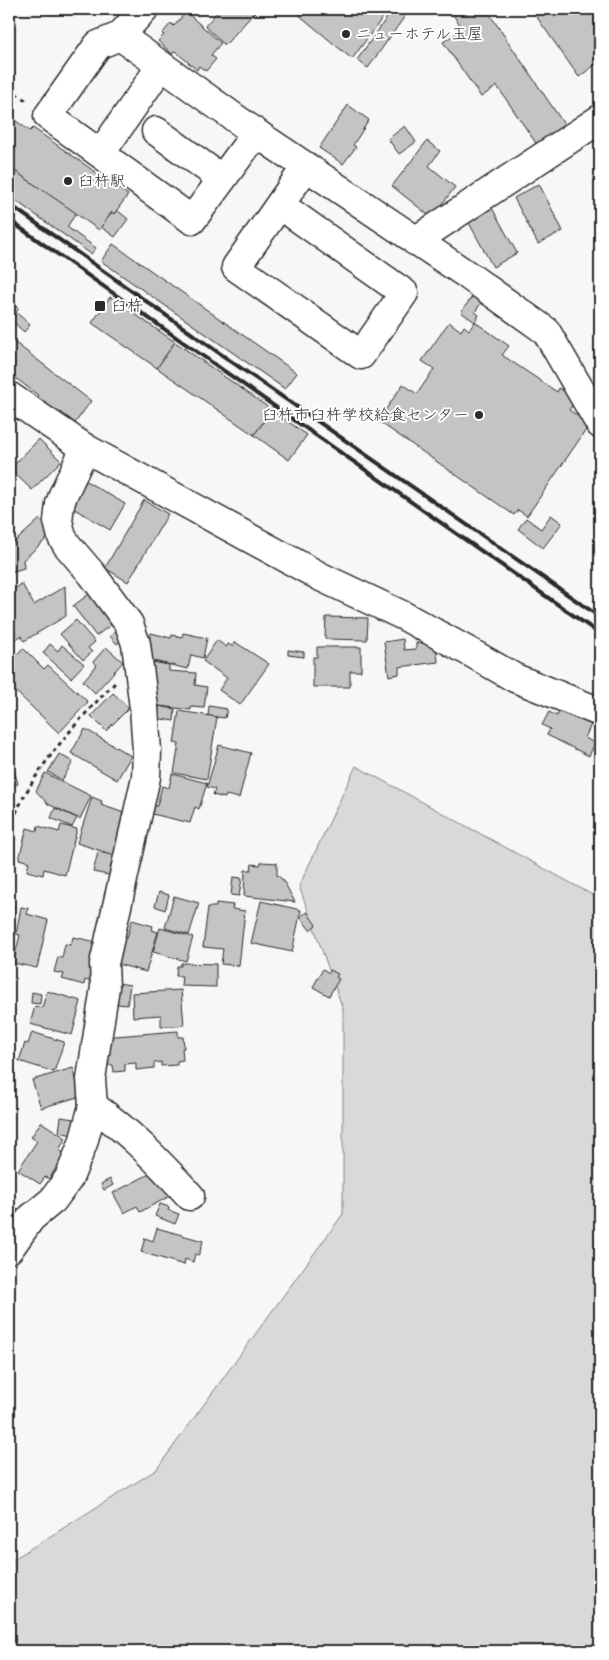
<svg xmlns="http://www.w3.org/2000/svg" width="609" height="1660" viewBox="0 0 609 1660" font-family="'Comic Neue','Klee One',sans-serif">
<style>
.green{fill:#d9d9d9;stroke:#828282}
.building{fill:#c4c4c4;stroke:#2b2b2b}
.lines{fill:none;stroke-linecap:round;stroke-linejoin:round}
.minor-casing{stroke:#2b2b2b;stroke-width:31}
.major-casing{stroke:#2b2b2b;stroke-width:31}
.path{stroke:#2b2b2b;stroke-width:3;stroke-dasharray:4 4;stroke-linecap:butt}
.minor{stroke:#fff;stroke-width:28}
.major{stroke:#fff;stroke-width:28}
.rail{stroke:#2b2b2b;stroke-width:4}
.poi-dot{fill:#2b2b2b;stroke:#fff;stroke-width:2}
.labels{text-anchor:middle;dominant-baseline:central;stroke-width:4;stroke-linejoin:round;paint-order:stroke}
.poi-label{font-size:16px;fill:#2b2b2b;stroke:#fff;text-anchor:start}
</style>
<rect width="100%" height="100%" fill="#f7f7f7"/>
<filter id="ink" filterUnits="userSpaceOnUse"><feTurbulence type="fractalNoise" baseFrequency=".02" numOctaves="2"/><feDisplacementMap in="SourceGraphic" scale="10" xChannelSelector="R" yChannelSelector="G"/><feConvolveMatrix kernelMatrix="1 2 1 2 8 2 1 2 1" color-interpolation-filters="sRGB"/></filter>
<g filter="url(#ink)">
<path class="green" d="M356,766l244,133v752h-591v-89l147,-92 187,-256v-205l-44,-123z"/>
<g class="building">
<path d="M220,9h31l4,3 -30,33 -20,-19z"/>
<path d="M292,9h97l-37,50z"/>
<path d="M393,9h17l-42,59 -11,-8z"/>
<path d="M449,9h37l82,121 -28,19 -43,-63 -16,11 -38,-55 20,-13z"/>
<path d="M531,9h69v52l-21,16z"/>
<path d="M186,12l35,31 -10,12 5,4 -10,12 -7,-5 -2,4 -22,-19 -3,3 -14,-13 6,-6 -2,-1 9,-11 3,3z"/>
<path d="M348,105l21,15 -16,25 3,2 -13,17 -24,-16z"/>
<path d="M9,116l21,15 3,-3 95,67 -14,19 -2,-2 -13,18 -90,-63z"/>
<path d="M405,126l11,16 -17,12 -11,-15z"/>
<path d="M427,141l13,10 -11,15 26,21 -23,31 -40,-32z"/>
<path d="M9,167l67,46 -9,14 29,21 -5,6 -82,-58z"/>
<path d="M539,184l24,47 -25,13 -24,-46z"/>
<path d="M492,208l25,45 -24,14 -25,-46z"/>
<path d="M117,210l11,9 -13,18 -14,-10 11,-15 2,2z"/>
<path d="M113,244l184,129 -12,16 -184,-128z"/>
<path d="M474,294l9,6 -8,12 4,3 -4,7 -14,-10z"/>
<path d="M110,297l65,45 -18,26 -65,-45z"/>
<path d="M9,300l10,9 -3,3 14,13 -6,7 -14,-13 -1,2z"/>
<path d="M449,322l12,9 3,-5 5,4 6,-8 34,24 -7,9 55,37 2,-4 18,11 -8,11 21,14 -63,92 -9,-6 -4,5 -136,-94 25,-37 14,10 17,-25 -12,-8z"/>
<path d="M9,338l82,63 -16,22 -14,-11 -5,5 -21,-16 4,-5 -30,-23z"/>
<path d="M175,342l97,68 -18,25 -97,-67z"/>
<path d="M272,410l35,25 -18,25 -35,-25z"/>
<path d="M39,439l22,22 -29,29 -22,-21z"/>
<path d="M86,481l39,23 -15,26 -39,-23z"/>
<path d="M144,500l24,14 -40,68 -23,-14z"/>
<path d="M551,515l11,8 -19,25 -25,-19 8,-11 15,11z"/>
<path d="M40,519l12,15 -29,26 1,8 -13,4 -2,-11v-14z"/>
<path d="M22,584l12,21 31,-19 1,30 -42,25 -3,-5 -12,7v-51z"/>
<path d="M93,591l23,30 -20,15 -23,-30z"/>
<path d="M326,617l42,1 -1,22 -42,-1z"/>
<path d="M76,620l19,22 -7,6 4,4 -9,8 -23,-26z"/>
<path d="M119,628l7,8 -9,8 -7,-8z"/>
<path d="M151,633l20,5 1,-3 10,2 1,-4 24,5 -4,20 -12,-3 -3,14 -43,-10z"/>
<path d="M403,639l1,11 12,-1v-6h13l7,3 2,16 -39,5v7l-10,2 -5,-34z"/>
<path d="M217,640l9,7 2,-3 4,2 3,-4 34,22 -29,41 -21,-15 8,-12 -24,-17z"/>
<path d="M50,644l8,7 4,-6 22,19 -13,14 -28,-25z"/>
<path d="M106,647l17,15 -28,31 -12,-12 14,-16 -4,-3z"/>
<path d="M317,647h44v24h-11v16h-37v-30h4z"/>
<path d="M23,648l21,21 4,-4 40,37 -29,31 -50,-48v-22z"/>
<path d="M288,650l16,2v5l-16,-2z"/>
<path d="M147,661l22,4v6l27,2 -1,12 12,2 -3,21 -13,-1v3l-39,-5z"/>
<path d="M113,693l16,15 -23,23 -15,-15z"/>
<path d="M562,704l31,16 -8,18 10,5 -6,13 -42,-21 3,-6 -8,-4 7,-13 8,4z"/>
<path d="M157,706l18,3 -1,12 -19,-3z"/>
<path d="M209,706l18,3 -2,9 -17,-2z"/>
<path d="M179,711l38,6 -10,62 -33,-6 5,-29 -5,-1z"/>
<path d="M85,729l46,27 -14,24 -46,-27z"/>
<path d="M219,745l32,8 -12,45 -13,-3 -1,3 -12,-3 2,-6 -8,-2z"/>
<path d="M9,753l9,31 -9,2z"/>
<path d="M59,754l14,8 -11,18 -14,-8z"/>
<path d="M45,773l46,23 -11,23 -32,-15 -12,-13z"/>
<path d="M172,774l35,9 -8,26 -4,-2 -5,16 -42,-10 2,-8 7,1 5,-20 7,2z"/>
<path d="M92,797l10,4 -1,4 29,10 -13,41 -40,-13z"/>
<path d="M55,808l22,10 -5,9 -21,-9z"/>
<path d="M61,825l16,4 -12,46 -21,-6 -1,6 -16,-4 2,-9 -10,-3 8,-31 10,3 1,-5 21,6z"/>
<path d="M98,852l20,4 -5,20 -20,-4z"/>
<path d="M261,862l16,1v12l6,5 12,22 -51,-6 1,-26h6l1,-6 8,1z"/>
<path d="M233,877l9,1 -3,18 -8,-1z"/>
<path d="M159,892l10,3 -4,15 -10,-4z"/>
<path d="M174,896l25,7 -10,32 -24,-7z"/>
<path d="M261,901l40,9 -9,42 -41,-9z"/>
<path d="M216,903l17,2 -1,4 13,2 -6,55 -18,-2 2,-15 -20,-2 5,-40h8z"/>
<path d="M21,907l7,1 -1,6 21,6 -11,48 -24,-5 7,-28 -4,-1z"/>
<path d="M307,912l9,13 -6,5 -10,-13z"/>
<path d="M132,920l21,6 -1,4 6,2 -12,40 -28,-8v-29l9,3z"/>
<path d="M160,928l33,9 -7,24 -33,-9z"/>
<path d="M73,937l24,5 -5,40 -7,-2 -1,5 -22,-6 2,-5 -10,-2 4,-15 4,1 3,-14 6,1z"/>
<path d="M181,963l35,1v23l-35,-1 1,-10h-6l1,-10h4z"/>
<path d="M323,969l6,4 1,-3 8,4 -2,3 3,2 -10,17 -16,-9z"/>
<path d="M112,982l18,3 -3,20 -18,-2z"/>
<path d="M181,990l3,35 -23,2v-12l-28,2 -1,-24z"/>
<path d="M47,991l34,10 -9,34 -42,-11 5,-18 7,2z"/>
<path d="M32,992l9,2 -1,10 -9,-1z"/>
<path d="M178,1031v6h5l1,11h-2l1,12 -6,1v4l-16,1v-4l-7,1v5l-18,2v-7l-11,1v7l-11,1 -1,-7h-7l-3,-28z"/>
<path d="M32,1032l32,10 -10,30 -35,-11 6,-18 3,1z"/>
<path d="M73,1068l8,28 -40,12 -9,-28z"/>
<path d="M61,1117l19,3 -3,16 -18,-4z"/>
<path d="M41,1122l25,16 -7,12 6,4 -16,25 -4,-2 -5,7 -22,-14 19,-29 -6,-4z"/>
<path d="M151,1173l4,8 6,-3 9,18 -30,16 -3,-6 -13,7 -11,-20z"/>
<path d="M110,1179l3,6 -9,5 -3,-6z"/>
<path d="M9,1203l9,7 -9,13z"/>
<path d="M160,1204l9,3 -1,3 11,4 -4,10 -20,-8z"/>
<path d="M157,1228l46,13 -4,14 -4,-1 -2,8 -8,-3 -1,6 -43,-13 4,-14 8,3z"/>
</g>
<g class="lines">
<g class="minor-casing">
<g id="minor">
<path d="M120,36l136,97 -64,87 -144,-104 50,-71z"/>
<path d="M156,131l66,48"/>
<path d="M256,133l210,141 80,57 54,93"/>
<path d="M101,153l60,-87"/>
<path d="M280,205l124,88 -43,62 -125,-88 70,-100"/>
<path d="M415,241l185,-122"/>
<path d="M9,396l76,52 236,129 83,39 71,39 40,23 85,34"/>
<path d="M93,1106c36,25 67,57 97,90"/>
<path d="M9,1249l22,-31 22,-18 16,-22 14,-35 10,-37 -2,-27 14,-92 -1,-23 42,-187 1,-26 -3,-43 -8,-64 -7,-20 -37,-50 -25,-29 -5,-8 -4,-16 2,-17 3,-9 22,-47"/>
</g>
</g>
<g class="major-casing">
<path id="major" d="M120,36l24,-27"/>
</g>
<g class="path">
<path d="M9,89l18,12"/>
<path d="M9,836c9,-50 70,-118 107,-154"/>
<path d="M9,865l4,42v20l-4,40"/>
</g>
<use href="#minor" class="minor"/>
<use href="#major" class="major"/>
<g class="rail">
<path d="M9,204l213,151 378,262"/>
<path d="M9,220c197,138 393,277 591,414"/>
</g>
</g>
</g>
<g class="poi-dot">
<circle cx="346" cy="34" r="5"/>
<circle cx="68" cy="181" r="5"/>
<rect x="94" y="300" width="12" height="12" rx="2.5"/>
<circle cx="479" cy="415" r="5"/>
</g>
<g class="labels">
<g class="poi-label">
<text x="356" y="34">ニューホテル玉屋</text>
<text x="78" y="181">臼杵駅</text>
<text x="111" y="306">臼杵</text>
<text x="469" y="415" text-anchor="end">臼杵市臼杵学校給食センター</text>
</g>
</g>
<rect width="609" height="1660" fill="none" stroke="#fff" stroke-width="30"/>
<rect x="15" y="15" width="579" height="1630" fill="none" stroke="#2b2b2b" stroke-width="2" filter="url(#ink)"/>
</svg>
